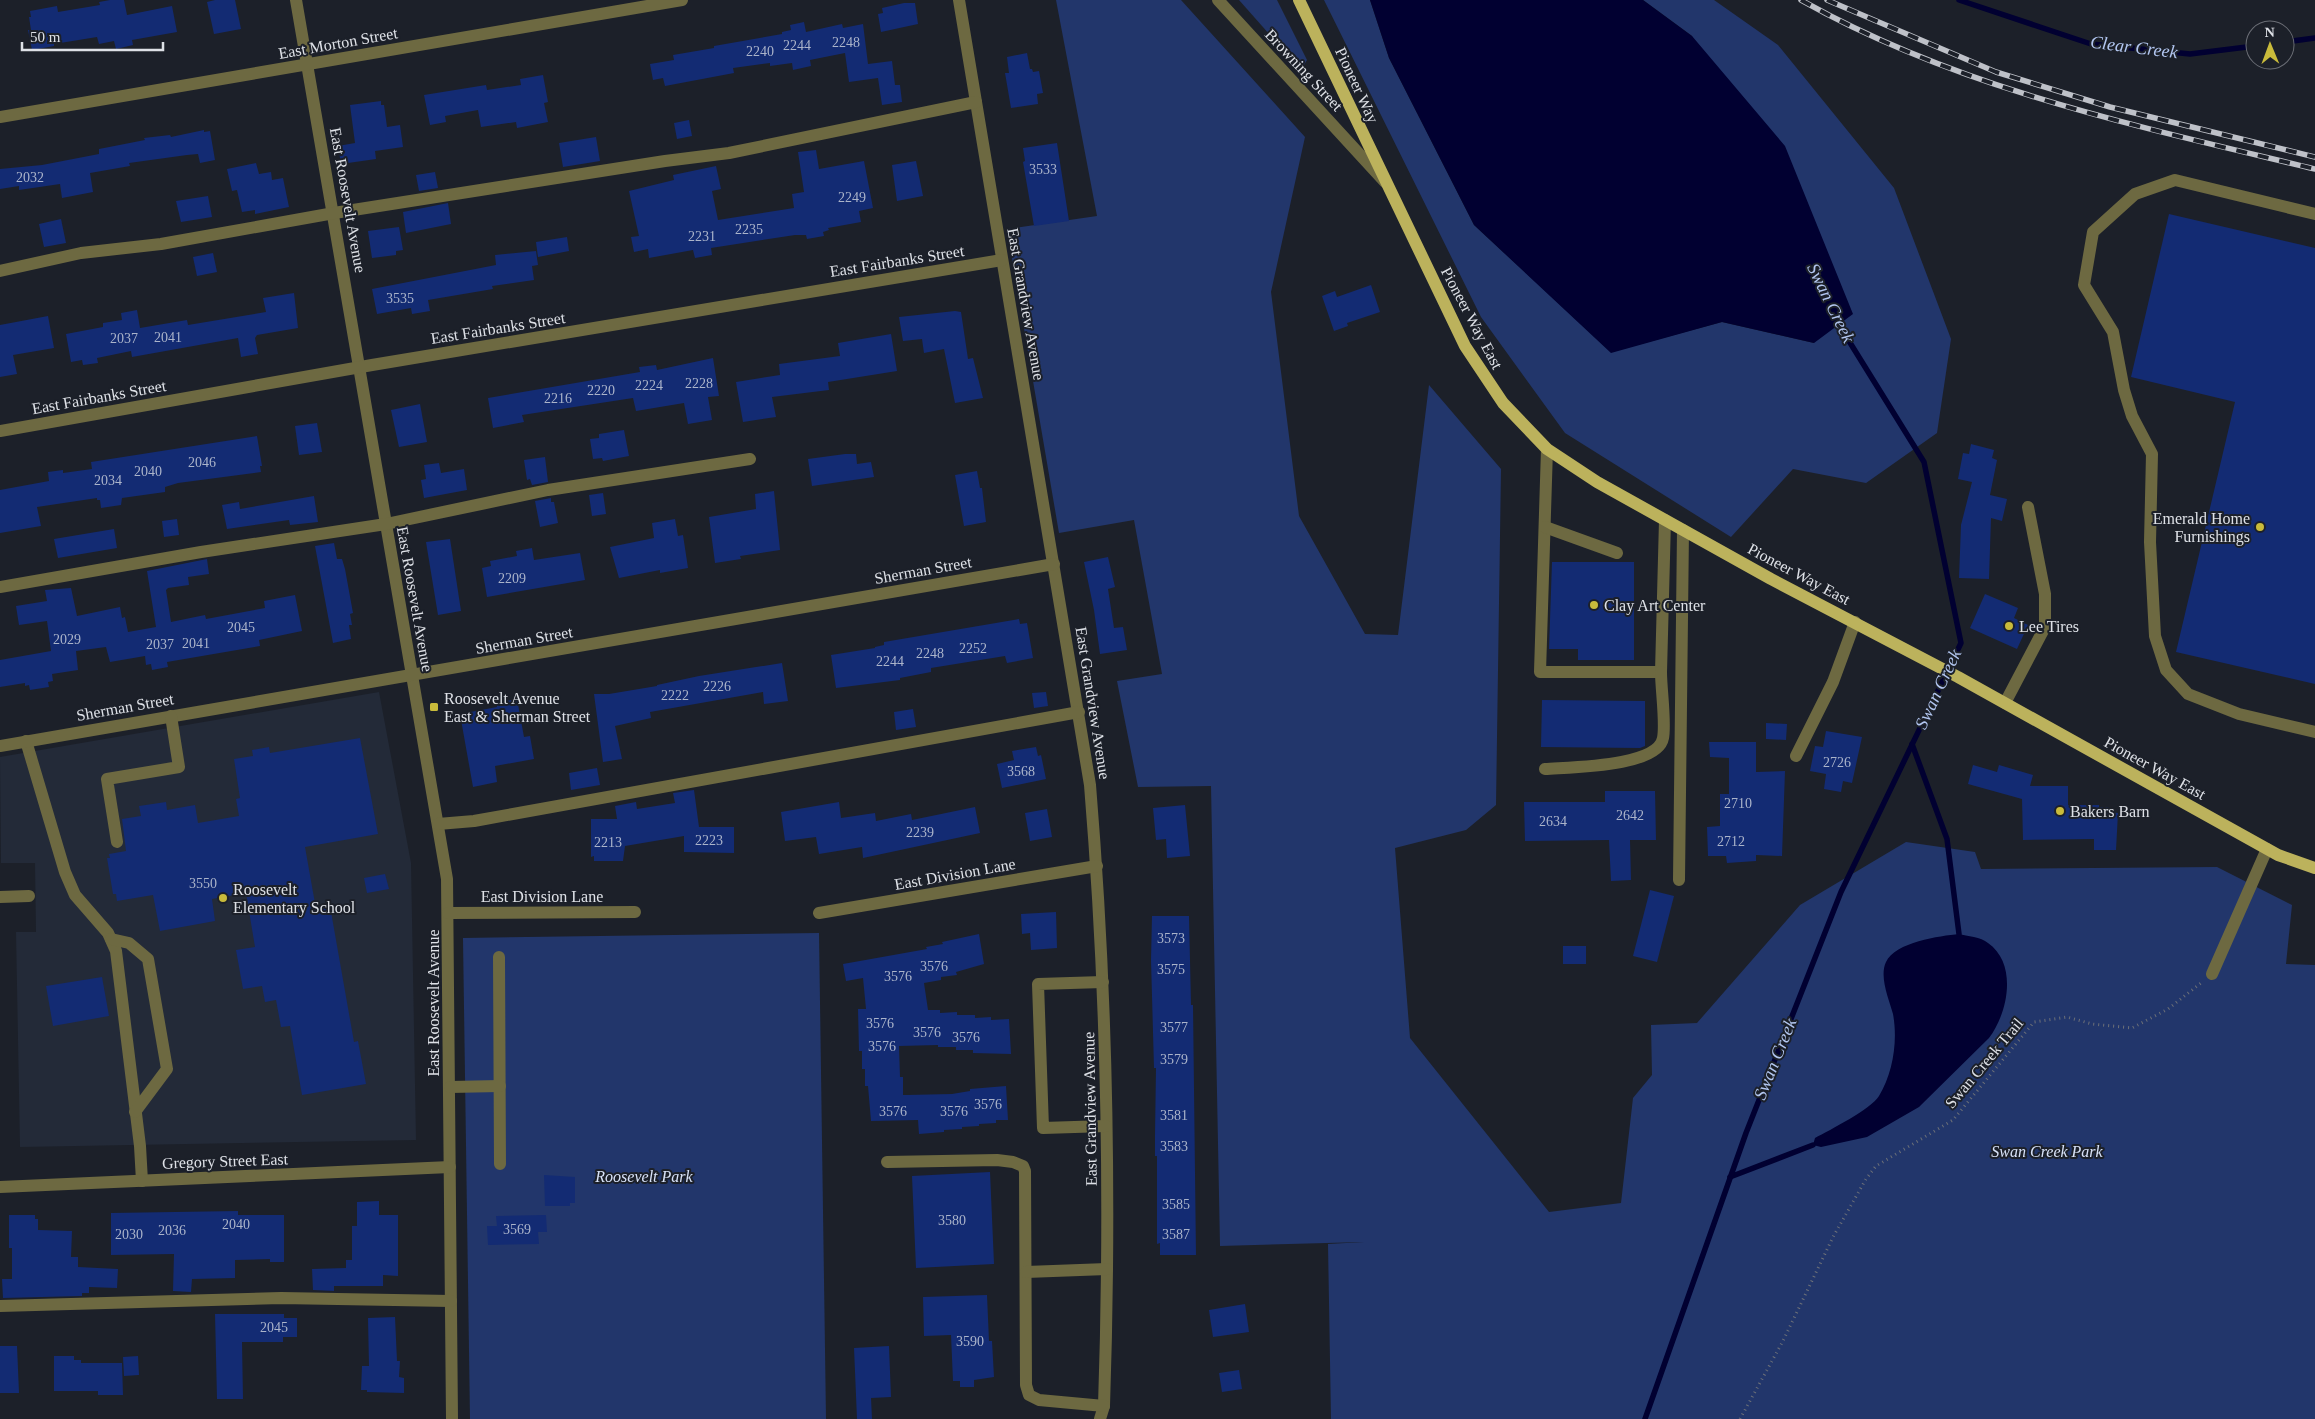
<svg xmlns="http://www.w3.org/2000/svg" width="2315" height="1419" viewBox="0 0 2315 1419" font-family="'Times New Roman',serif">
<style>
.built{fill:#232a38}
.green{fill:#22366b}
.water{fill:#010031}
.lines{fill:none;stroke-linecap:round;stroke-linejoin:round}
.stream{stroke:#010031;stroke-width:5.5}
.building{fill:#132b73}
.path{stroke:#6c7078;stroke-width:3;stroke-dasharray:1 4;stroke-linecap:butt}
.minor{stroke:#6d6941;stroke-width:12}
.major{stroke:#bcb25c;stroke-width:12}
.rail-casing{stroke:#bec1c8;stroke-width:5.5}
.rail{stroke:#1c2029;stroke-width:4;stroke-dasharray:11;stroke-linecap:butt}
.poi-dot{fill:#c9bb3b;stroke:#1c2029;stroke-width:2}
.labels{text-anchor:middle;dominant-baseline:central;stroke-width:4;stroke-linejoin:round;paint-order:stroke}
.number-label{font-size:14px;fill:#abb4ca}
.street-label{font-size:16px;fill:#dee1e7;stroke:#1c2029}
.poi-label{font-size:16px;fill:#dee1e7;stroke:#1c2029;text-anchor:start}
.park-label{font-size:16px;font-style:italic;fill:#d8e2f8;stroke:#1c2029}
.water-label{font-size:18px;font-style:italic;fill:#b2c6f0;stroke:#1c2029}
</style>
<rect width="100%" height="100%" fill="#1c2029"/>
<path class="built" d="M379,692l32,171 5,277 -396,7 -4,-215h20l-1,-69h-34l-1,-106z"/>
<g class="green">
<path d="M1056,0h125l124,137 -34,155 28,224 66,118 33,1 31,-250 72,84 -5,336 -30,25 -71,18 15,190 139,174 72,-9 12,-105 19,-23 -1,-50 46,-2 103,-118 106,-63 69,10 6,17 236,-2 75,38 -6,59 29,1v454h-984l-3,-175 36,-2 -144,4 -9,-460 -73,1 -21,-106 45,-7 -28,-154 -75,13 -52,-304 90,-13z"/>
<path d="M1239,0h38l30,60 -6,10z"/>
<path d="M1324,0h46l19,58 85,167 137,127 111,-30 92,21 -122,-307 -49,-36h71l64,45 116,143 57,151 -14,94 -71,50 -73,-14 -62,68 -166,-104 -84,-116z"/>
<path d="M819,933l7,486h-356l-7,-481z"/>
</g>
<g class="water">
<path d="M1370,0h273l49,36 93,110 68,168 -39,29 -92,-21 -111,31 -137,-128 -85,-167z"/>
<path d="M1959,934c8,2 22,3 29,9 30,21 20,70 1,95l-70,69 -52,30 -46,10 -8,-2 2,-7c15,-8 56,-29 64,-42 14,-23 19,-55 14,-82 -4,-15 -14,-37 -7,-52 9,-20 54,-26 73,-28z"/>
</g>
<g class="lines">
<g class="stream">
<path d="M1959,0l132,44 99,10 65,-8"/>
<path d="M2285,42l30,-4"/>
<path d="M1912,744l35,95 12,95"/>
<path d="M1730,1177l83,-32"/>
<path d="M1645,1419l101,-286 95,-241 120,-249 -37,-181 -80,-129 -6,-14"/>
</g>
</g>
<g class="building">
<path d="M110,0h14l3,15 45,-9 5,26 -45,8 1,5 -17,4 -2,-8 -15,3 -2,-7 -43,7v2l-22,4 -4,-20h3l-2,-13h2l-1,-6 27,-5 1,6 42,-7 -1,-3z"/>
<path d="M215,0h20l6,29 -27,5 -7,-32z"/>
<path d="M904,3h11l3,21 -37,8 -3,-18 5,-1 -1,-5z"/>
<path d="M804,22l2,10 36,-8 1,4 20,-4 5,40 24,-3 3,24h5l2,17 -20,3 -4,-27 -29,4 -4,-29 -35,7 1,6 -18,4 -1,-7 -22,3v-3l-37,5 1,5 -69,13 -2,-8 -10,2 -3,-16 24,-4 -1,-5 41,-7v-2l68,-12v-2l9,-2 -1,-5z"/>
<path d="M1027,53l3,16h2l1,3 6,-1 4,22 -6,1 1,10 -27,4 -6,-35h4l-2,-16z"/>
<path d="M543,75l5,27 -4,1 4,19 -31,6 -1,-6 -35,5 -3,-17 -33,6 1,6 -16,3 -6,-30 62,-10 1,5 34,-5 -1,-6z"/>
<path d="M381,101v4h3l3,22 13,-2 3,22 -28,4 1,8 -35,5 -3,-18 17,-3 -5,-38z"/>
<path d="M689,120l3,16 -15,3 -3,-16z"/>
<path d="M204,130v2l6,-1 5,29 -15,3 -2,-9 -11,1 -58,8 1,3 -40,7 3,19 -31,6 -2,-14 -41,6v-4l-19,3v-20l42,-4 57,-11v-5l46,-9 -1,-2 26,-3 1,2z"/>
<path d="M596,137l4,24 -37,6 -4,-24z"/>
<path d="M1057,143l12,78 -35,5 -11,-64 2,-1 -2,-13z"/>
<path d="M816,150l3,19 45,-8 9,47 -14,3 2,11 -33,6 1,2 -6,2 1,4 -17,3 -1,-4h-11l-84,13 1,7 -17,3 -2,-8 -44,8 -1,-9 -14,3 -3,-15 8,-1 -10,-45 45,-11 -1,-5 43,-9 5,23 -9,2 6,29 76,-12 -2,-14 12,-2 -6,-40z"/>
<path d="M916,161l7,35 -26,5 -5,-36z"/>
<path d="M256,163l3,11 12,-2 1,8 11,-2 6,29 -34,7v-4l-13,2 -5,-22 -5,1 -5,-22z"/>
<path d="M435,172l3,16 -19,3 -3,-16z"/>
<path d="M208,196l4,21 -31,5 -5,-21z"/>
<path d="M448,203l3,21 -45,9 -3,-21z"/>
<path d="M2169,214l146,34v436l-139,-32 59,-250 -104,-25z"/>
<path d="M61,219l5,24 -22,4 -5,-23z"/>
<path d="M399,227l4,23 -7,1v4l-24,3 -4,-27z"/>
<path d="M567,237l2,14 -31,6 -2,-15z"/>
<path d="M536,251l2,14 -6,1 2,14 -42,6 1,3 -65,11 2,11 -18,3 -1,-6 -34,6 -5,-25 124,-24 -1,-10z"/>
<path d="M213,253l4,19 -20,4 -4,-19z"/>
<path d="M1371,285l9,27 -33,11 1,3 -14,5 -12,-35 13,-5 2,6z"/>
<path d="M294,293l4,35 -41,7 -2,3 3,16 -17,3 -3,-19 -106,19 -1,-6 -34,7 1,5 -15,2 -1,-5 -11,2 -5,-28 37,-7v-4l19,-3 -1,-7 16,-3 3,18 47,-8 1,5 78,-13 -3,-14z"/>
<path d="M955,311l6,1 7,47 5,-1 10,40 -28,5 -11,-54 -20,4 -2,-14 -19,2 -4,-24z"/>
<path d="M48,316l6,32 -41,7 4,19 -17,3v-52z"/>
<path d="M891,334l6,37 -69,11 1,8 -57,7 4,20 -33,5 -7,-40 44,-7 -1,-11 61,-8 -2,-13z"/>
<path d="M713,358l6,38 -11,1 4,23 -24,4 -4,-21 -48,8 -3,-13 -111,17 2,7 -31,6 -5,-30 152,-26 -1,-5 17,-2 1,5z"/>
<path d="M420,404l7,38 -28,5 -8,-37z"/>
<path d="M317,423l5,29 -23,3 -4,-29z"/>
<path d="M624,430l5,26 -26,5 -1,-3 -9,1 -3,-20 9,-1v-4z"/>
<path d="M257,436l5,30h-2l1,6 -83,11 -13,4v5l-43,6 -1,7 -20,3 -1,-8h-3v-2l-60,9 4,19 -41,7v-43l49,-9 -1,-9 15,-2v3l29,-4 -1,-7z"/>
<path d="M1971,444l23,6 -2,8 5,2 -7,35 17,4 -5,22 -11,-3 -2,61 -30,-1 2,-53 11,-43 -14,-3 5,-26 6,1z"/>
<path d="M845,454h11l1,10 14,-2 3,15 -62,9 -4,-27z"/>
<path d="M545,457l3,25 -16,3 -2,-6 -3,1 -3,-20z"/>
<path d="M439,463l2,10 23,-4 3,21 -43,8 -3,-18 5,-1 -2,-14z"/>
<path d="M977,471l3,17h2l4,34 -22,4 -9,-51z"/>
<path d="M774,491l6,59 -40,6 1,3 -26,4 -6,-46 47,-8 -1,-15z"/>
<path d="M603,493l3,21 -14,2 -3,-21z"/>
<path d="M314,496l4,26 -28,3 -1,-5 -62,9 -5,-24 17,-3 1,7z"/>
<path d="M551,498v4h3l4,21 -18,4 -5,-26z"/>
<path d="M177,519l2,16 -15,2 -2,-16z"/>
<path d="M675,519l3,17 5,-1 5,33 -28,5v-3l-41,8 -9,-31 44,-9 -2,-15z"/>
<path d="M114,529l3,19 -59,10 -4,-19z"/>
<path d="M450,539l11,72 -23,4 -12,-73z"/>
<path d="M334,543l3,16h5l3,10 8,44 -3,1 2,11h-3l2,14 -18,4 -18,-97z"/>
<path d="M532,548l2,12 46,-7 5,27 -98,17 -5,-29 9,-2 -1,-5 27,-5 -1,-5z"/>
<path d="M1108,557l7,30 -7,2 6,39 9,-1 4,23 -27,4 -6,-44 -10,-48z"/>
<path d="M207,559l2,15 -21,3 1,8 -21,3 -2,2 5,32 34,-7 1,4 59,-11 -1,-7 31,-6 7,36 -43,9 1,6 -93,16 1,5 -16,3 -1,-6 -5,1 -1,-9 -35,6 -4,-15 -30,4 2,19 -26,4 1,7 -5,1 1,5 -19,3 -1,-5 -4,1v-3l-25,4v-27l51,-9 -4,-30 -28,4 -3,-19 31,-5 -2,-11 26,-2 6,28 43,-9 2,11 3,-1 3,15 28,-5 -9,-56z"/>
<path d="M1552,562h82v98h-56v-11h-29z"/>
<path d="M1985,594l33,14 -4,10 14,7 -11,24 -47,-21z"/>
<path d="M1019,619l1,5 7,-1 6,35 -26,5 -2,-7 -74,12v4l-31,6v2l-64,8 -5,-33 44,-7v-1l9,-2v-3z"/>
<path d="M782,663l6,38 -24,3 -1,-12 -113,20 1,6 -36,8 7,33 -19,3 -9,-68h15l48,-8v-1l42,-9z"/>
<path d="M1046,692l2,14 -14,2 -2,-15z"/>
<path d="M517,699l7,38 6,-1 4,23 -39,7 2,16 -24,5 -13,-73 37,-7 -1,-4z"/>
<path d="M1542,700l103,1v45l-5,2 -99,-1z"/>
<path d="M913,709l3,18 -20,3 -2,-18z"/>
<path d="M1766,723l21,1 -1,16 -20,-1z"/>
<path d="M1826,731l36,6 -10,46 -9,-2 -2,11 -17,-3 2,-15 -16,-3 5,-25 8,1z"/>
<path d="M360,738l18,96 -73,13 11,62 14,-3 24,136 4,-1 8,43 -64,11 -12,-69 -9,1 -5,-27 -11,2 -3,-16 -19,3 -7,-39 19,-3 -9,-54 -34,6 3,22 -55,10 -7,-36 -36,6 -1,-7h-3l-6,-36h3l-1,-4 17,-3 -4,-32 19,-3 -2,-10 27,-4 1,8 28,-5 3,18 41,-7 -3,-17 4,-1 -6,-39 19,-3 -1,-6 17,-3 1,6z"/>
<path d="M1709,742h47v30l29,-1 -3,85 -26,-1v6l-29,2 -1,-7h-18l-1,-29 13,-1v-32h9v-36l-19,-1z"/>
<path d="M1036,747l2,9 3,-1 5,24 -44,9 -5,-24 17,-4 -2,-9z"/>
<path d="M1973,765l24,7 2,-7 34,10 -3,11h38v19h31v2h10v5l9,1 -2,37h-22v-11l-71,1 -1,-41 -54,-15z"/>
<path d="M597,768l3,17 -29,5 -2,-17z"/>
<path d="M694,790l5,37h35v26l-50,-1v-16l-59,10 -2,15h-29v-5l-3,1v-38h26l-2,-13 21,-4 1,7 38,-6 -2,-10z"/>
<path d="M1605,791h50l1,49h-26l1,40 -20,1 -2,-41 -84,1 -1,-39h81z"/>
<path d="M839,802l2,16 34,-5 1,8 35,-7 1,6 63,-13 5,26 -117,25 -1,-11 -43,7 -3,-17 -31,4 -4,-29z"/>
<path d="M1185,805l5,51 -23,2 -1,-19 -10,1 -3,-32z"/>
<path d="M1047,809l5,28 -22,4 -5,-28z"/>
<path d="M385,874l4,15 -22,4 -3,-15z"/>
<path d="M1650,890l24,6 -17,66 -24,-6z"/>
<path d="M1056,912l1,36 -26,2 -1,-17 -8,1 -1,-20z"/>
<path d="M1152,916h37l2,89h2l3,250h-36v-12l-3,1v-88h-2v-21l1,-67h-2l-3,-108z"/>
<path d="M979,934l5,30 -28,8 1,3 -16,2v3l-17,3 4,27h12v3l17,-1v3h18v3l16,-1v3l18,-1 2,35 -38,-1v-3h-17v-3h-18v-2l-39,1 1,31h3v18h3l46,-1 18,-3v-2l36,-3 2,34h-12v3l-17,1v2l-17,1v2l-18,1v2l-25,2 -1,-14 -47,1 -3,-35h-3v-17h-3v-18h-3l-1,-42h8l-3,-31 -17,3 -3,-17 84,-15 -1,-2 17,-3 -1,-2z"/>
<rect x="1563" y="946" width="23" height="18"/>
<path d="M102,977l7,39 -56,10 -7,-40z"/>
<path d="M990,1172l4,92 -78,4 -4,-92z"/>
<path d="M544,1175l31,2v26h-5v3h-25z"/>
<path d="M379,1201v14h19v61l-15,-1v11h-49v5l-21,-1 -1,-21 34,-1v-8h6v-34h5v-24z"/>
<path d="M238,1211v4h46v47h-14v-3l-35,1v18l-43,1 -1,13 -18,-1 1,-37 -63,1v-42z"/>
<path d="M9,1215h26v4h3v11l34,1 -1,26h7v10l40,2 -1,19 -28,-1v6h-7v3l-79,2 -1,-19h10v-31h-3z"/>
<path d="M546,1215l1,17h-9l1,12 -51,1 -1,-19h10l-1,-10z"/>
<path d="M987,1295l2,46h3l2,36 -20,3v7h-14v-6h-7l-2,-46 -27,1 -1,-39z"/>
<path d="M1245,1304l4,28 -36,5 -4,-27z"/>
<path d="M215,1314h69v4h13v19h-14v5h-41l1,57h-26z"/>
<path d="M395,1317l2,44h3l-1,16 5,1v15l-37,-1v-2h-6l1,-24h7l-1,-48z"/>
<path d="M0,1346h17l2,47h-19z"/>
<path d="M889,1346l2,51 -20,1 1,21h-15l-3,-71z"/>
<path d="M54,1356h20v4h7v3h41l1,32h-25v-4h-44z"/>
<path d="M138,1356l1,19 -15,1 -1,-19z"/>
<path d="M1239,1370l3,19 -20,3 -3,-19z"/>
</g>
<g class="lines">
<path class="path" d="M1740,1419l43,-78 50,-104 33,-58 10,-13 77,-46 81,-98 33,-5 25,7 40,4 36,-19 33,-26"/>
<g class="minor">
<path d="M296,0l151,879 5,540"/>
<path d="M959,0l131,785c17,206 21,414 14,621l-4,13"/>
<path d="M1218,0l167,182"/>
<path d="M0,117l682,-117"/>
<path d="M2315,214l-140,-34 -40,14 -42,38 -9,53 29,47 11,58 8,26 20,38 -2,88 5,94 11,34 22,24 51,20 76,18"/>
<path d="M0,271l81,-18 80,-9 173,-31 331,-52 64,-8 247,-51"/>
<path d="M0,431l372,-66 630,-105"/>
<path d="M1547,449l-7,223h121l4,-152"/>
<path d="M1545,527l72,26"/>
<path d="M0,587l201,-35 185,-28 162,-34 202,-31"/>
<path d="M2005,703l40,-76v-33l-17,-87"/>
<path d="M26,741l39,131 10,23 33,38 8,18 24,195 2,35"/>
<path d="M0,746l1054,-182"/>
<path d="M1796,756l37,-74 22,-60"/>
<path d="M1545,769c25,-2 113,-2 118,-31 3,-15 -2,-49 -2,-66"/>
<path d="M438,824l36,-3 605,-109"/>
<path d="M117,842l-10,-63 72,-12 -8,-51"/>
<path d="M1679,880l4,-350"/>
<path d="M0,897l29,-1"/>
<path d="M448,913l187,-1"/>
<path d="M819,913l278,-47"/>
<path d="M111,939l18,4 19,16 19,110 -32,43"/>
<path d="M499,957l1,207"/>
<path d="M2212,974l55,-125"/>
<path d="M1103,982l-65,2 5,144 63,-2"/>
<path d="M450,1087l50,-1"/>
<path d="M887,1162l110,-2 16,2 10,4 2,5 1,214 3,10 10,5 65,6"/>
<path d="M0,1187l450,-20"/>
<path d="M1026,1272l81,-3"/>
<path d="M0,1306l281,-8 170,3"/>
</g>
<path class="major" d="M1299,0l166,346 38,57 44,46 50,33 174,97 187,98 320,178 37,13"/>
<g class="rail-casing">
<g id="rail">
<path d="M1801,0c158,89 339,127 514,169"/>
<path d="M1827,0l169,72 114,35 205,50"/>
</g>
</g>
<use href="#rail" class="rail"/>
</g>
<g class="poi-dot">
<circle cx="2260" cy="527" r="5"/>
<circle cx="1594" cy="605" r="5"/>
<circle cx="2009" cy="626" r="5"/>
<rect x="429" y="702" width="10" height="10" rx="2.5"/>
<circle cx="2060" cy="811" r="5"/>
<circle cx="223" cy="898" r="5"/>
</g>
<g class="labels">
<g class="number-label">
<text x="846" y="42">2248</text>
<text x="797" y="45">2244</text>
<text x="760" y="51">2240</text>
<text x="1043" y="169">3533</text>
<text x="30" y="177">2032</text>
<text x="852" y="197">2249</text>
<text x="749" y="229">2235</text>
<text x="702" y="236">2231</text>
<text x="400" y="298">3535</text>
<text x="168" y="337">2041</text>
<text x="124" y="338">2037</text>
<text x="699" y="383">2228</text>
<text x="649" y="385">2224</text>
<text x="601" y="390">2220</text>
<text x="558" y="398">2216</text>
<text x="202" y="462">2046</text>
<text x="148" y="471">2040</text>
<text x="108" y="480">2034</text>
<text x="512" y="578">2209</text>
<text x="241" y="627">2045</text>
<text x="67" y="639">2029</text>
<text x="196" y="643">2041</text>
<text x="160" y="644">2037</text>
<text x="973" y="648">2252</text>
<text x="930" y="653">2248</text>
<text x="890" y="661">2244</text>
<text x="717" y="686">2226</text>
<text x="675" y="695">2222</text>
<text x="1837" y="762">2726</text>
<text x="1021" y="771">3568</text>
<text x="1738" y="803">2710</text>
<text x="1630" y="815">2642</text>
<text x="1553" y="821">2634</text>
<text x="920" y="832">2239</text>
<text x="709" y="840">2223</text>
<text x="1731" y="841">2712</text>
<text x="608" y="842">2213</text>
<text x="203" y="883">3550</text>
<text x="1171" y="938">3573</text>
<text x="934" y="966">3576</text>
<text x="1171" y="969">3575</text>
<text x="898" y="976">3576</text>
<text x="880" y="1023">3576</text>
<text x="1174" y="1027">3577</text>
<text x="927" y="1032">3576</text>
<text x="966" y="1037">3576</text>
<text x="882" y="1046">3576</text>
<text x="1174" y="1059">3579</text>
<text x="988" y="1104">3576</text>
<text x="893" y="1111">3576</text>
<text x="954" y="1111">3576</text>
<text x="1174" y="1115">3581</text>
<text x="1174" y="1146">3583</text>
<text x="1176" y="1204">3585</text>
<text x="952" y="1220">3580</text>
<text x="236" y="1224">2040</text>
<text x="517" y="1229">3569</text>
<text x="172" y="1230">2036</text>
<text x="129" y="1234">2030</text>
<text x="1176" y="1234">3587</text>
<text x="274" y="1327">2045</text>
<text x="970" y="1341">3590</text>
</g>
<g class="street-label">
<text transform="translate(338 43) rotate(-10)">East Morton Street</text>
<text transform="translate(1304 70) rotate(47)">Browning Street</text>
<text transform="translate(1357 85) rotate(65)">Pioneer Way</text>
<text transform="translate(348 200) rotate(80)">East Roosevelt Avenue</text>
<text transform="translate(897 261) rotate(-9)">East Fairbanks Street</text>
<text transform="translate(1026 304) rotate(80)">East Grandview Avenue</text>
<text transform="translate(1472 318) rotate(62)">Pioneer Way East</text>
<text transform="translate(498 328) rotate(-9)">East Fairbanks Street</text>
<text transform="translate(99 397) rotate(-10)">East Fairbanks Street</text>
<text transform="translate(923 570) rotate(-10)">Sherman Street</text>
<text transform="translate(1799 574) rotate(28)">Pioneer Way East</text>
<text transform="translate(415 599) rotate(80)">East Roosevelt Avenue</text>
<text transform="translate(524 640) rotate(-10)">Sherman Street</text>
<text transform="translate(1093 703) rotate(81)">East Grandview Avenue</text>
<text transform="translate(125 707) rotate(-10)">Sherman Street</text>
<text transform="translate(2155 768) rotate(29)">Pioneer Way East</text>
<text transform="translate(955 874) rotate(-10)">East Division Lane</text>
<text x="542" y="896">East Division Lane</text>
<text transform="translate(433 1003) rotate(-90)">East Roosevelt Avenue</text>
<text transform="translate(1984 1063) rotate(-50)">Swan Creek Trail</text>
<text transform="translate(1090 1109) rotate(-91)">East Grandview Avenue</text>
<text transform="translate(225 1161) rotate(-2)">Gregory Street East</text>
</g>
<g class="poi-label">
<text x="2250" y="518" text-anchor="end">Emerald Home<tspan x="2250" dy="18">Furnishings</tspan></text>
<text x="1604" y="605">Clay Art Center</text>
<text x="2019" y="626">Lee Tires</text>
<text x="444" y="698">Roosevelt Avenue<tspan x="444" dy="18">East &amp; Sherman Street</tspan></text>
<text x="2070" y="811">Bakers Barn</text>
<text x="233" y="889">Roosevelt<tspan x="233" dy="18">Elementary School</tspan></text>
</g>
<g class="park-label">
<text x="2047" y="1151">Swan Creek Park</text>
<text x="644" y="1176">Roosevelt Park</text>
</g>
<g class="water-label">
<text transform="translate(2134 47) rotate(7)">Clear Creek</text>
<text transform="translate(1831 303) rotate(64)">Swan Creek</text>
<text transform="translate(1938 689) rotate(-65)">Swan Creek</text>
<text transform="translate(1775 1059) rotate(-68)">Swan Creek</text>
</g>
</g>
<g transform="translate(2270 45) rotate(359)"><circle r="24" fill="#1c2029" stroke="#6a6d75"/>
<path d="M0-4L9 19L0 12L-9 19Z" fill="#c9bb3b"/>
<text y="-8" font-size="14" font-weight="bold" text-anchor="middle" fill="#dee1e7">N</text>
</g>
<path d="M22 42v8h141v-8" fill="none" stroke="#dee1e7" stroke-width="2.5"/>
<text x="30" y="42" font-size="15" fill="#dee1e7" stroke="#1c2029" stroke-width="4" paint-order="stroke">50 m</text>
</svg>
